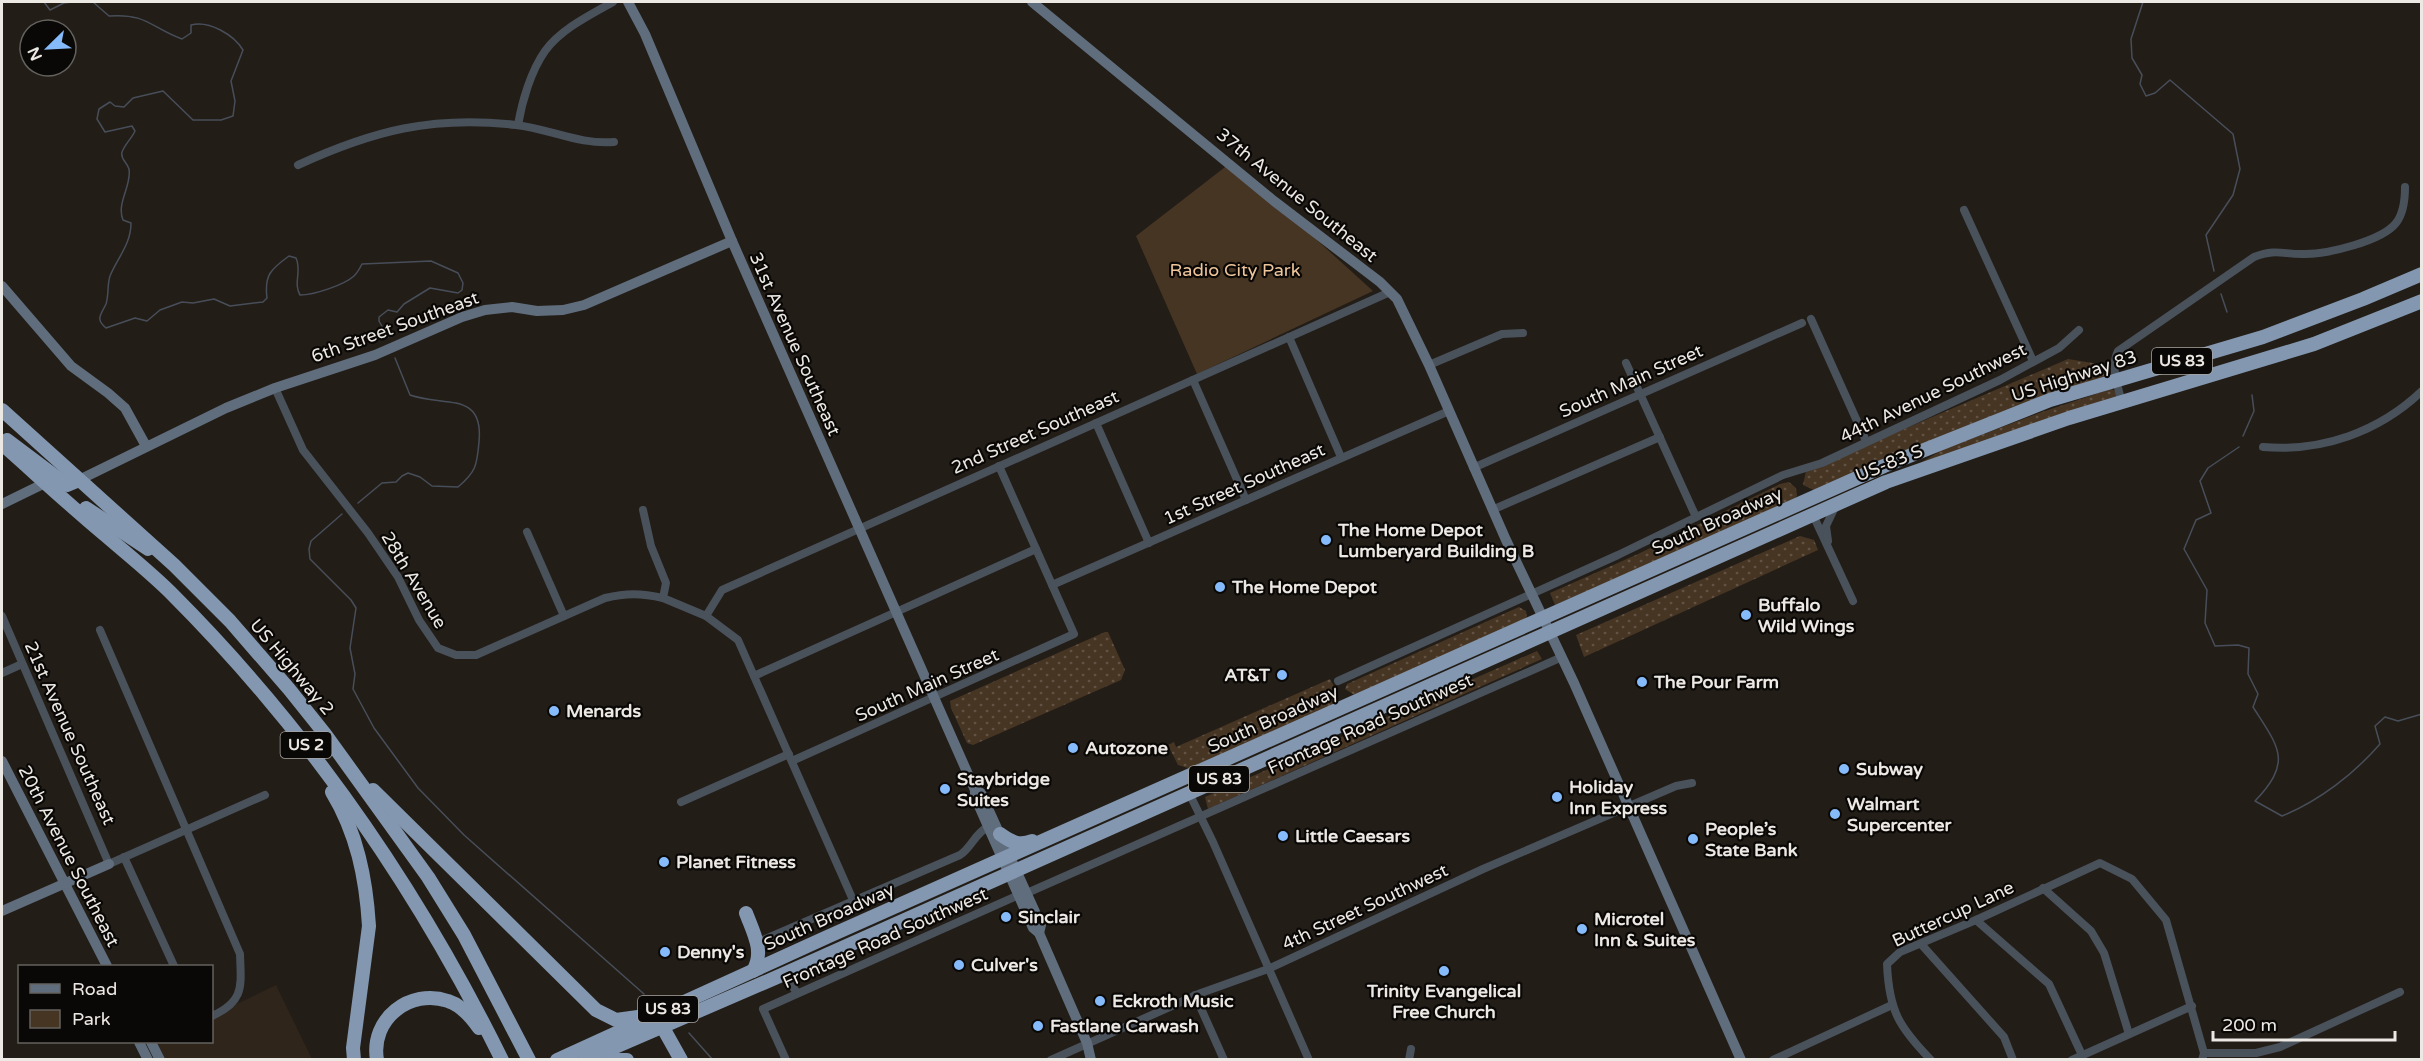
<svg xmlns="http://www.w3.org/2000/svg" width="2423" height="1061" viewBox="0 0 2423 1061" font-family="'Varela Round',sans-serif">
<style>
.built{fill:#2f251b}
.grass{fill:url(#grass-dots)}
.park{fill:#473523}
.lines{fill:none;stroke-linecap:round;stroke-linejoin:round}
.stream{stroke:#484e59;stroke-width:1.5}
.street{stroke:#49515b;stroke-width:8}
.secondary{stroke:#606d7d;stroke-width:10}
.highway{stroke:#8397b0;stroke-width:14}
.poi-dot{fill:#86bbfb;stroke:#0a0806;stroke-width:2}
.labels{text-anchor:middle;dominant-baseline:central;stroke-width:4.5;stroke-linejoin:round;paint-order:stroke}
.shield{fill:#0a0806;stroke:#a8a5a1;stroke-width:1.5}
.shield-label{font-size:16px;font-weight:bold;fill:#ece8e4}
.street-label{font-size:18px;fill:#ece8e4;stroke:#0a0806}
.park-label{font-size:18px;fill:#efc69b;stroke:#0a0806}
.poi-label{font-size:18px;font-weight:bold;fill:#ece8e4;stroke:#0a0806;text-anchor:start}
</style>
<defs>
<pattern id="grass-dots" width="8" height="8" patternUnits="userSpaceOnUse" patternTransform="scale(1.5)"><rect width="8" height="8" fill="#473523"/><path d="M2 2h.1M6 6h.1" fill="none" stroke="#625243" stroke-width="1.8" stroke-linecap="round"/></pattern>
</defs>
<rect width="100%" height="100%" fill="#221d17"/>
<path class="built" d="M276,985l36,74h-149l-8,-16 4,-1h53v-26z"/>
<g class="grass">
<path d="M2068,359l43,7 -5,14 -290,111 -13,-6 3,-14z"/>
<path d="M2111,389l5,2 1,5 -3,3 -211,74 41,-24 95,-36z"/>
<path d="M1789,482l7,6 1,8 -5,5 -237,104 -5,-12 88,-39 142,-70z"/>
<path d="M1800,536l14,4 4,10 -234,107 -8,-22z"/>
<path d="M1519,607l7,4 1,8 -171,77 -11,-7 2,-5z"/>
<path d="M1105,632h3l17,38 -4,10 -148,65 -6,-2 -16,-35 -1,-7z"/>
<path d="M1537,651l5,8 -334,150 -3,-12z"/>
<path d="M1330,679l7,13 -4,15 -142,62 -13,-4 -10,-20 6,-3 2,5z"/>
</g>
<path class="park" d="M1229,164l35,28 109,99 -176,83 -61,-138z"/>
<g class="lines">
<g class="stream">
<path d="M44,2l6,8 14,-7 8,-1"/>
<path d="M93,2l16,14c38,-3 42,12 73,23l9,-6v-8c18,-5 43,10 52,25l-12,31 4,20 -2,15 -12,4h-28l-30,-29 -30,7 -9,9 -9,-1 -5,-4 -11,7 -2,10 8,13 27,-6 3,5c-3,7 -10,13 -13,21 -2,7 5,10 7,17 3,17 -13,34 -6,51l8,3c0,21 -13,34 -21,53 -3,9 -1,19 -4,28 -5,11 -11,15 0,24l29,-10 12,3 13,-11 22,-8 11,1 21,-4 16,7 33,-4 4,-4c-3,-23 4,-29 22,-42l7,2c6,13 -3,25 4,37 14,0 44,-10 54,-19 3,-3 6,-8 8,-12l69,-3 27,12 5,10 -1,7 -4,3 -28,-5 -26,16 -7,8 -9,-2 -9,7v4l9,16"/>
<path d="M2143,2l-12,37 1,19 10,17 -2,9 6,12 9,-3 15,-13 63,54 7,35 -7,26 -27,40 8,36"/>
<path d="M2221,294l6,18"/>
<path d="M2243,436l11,-25 -2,-16"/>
<path d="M2239,447l-31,21 -8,13 11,32 -15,7 -12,29 23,41 -2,33 10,23 23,-1 11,3 -1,26 10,20 -5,13c26,41 40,54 2,94l27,15c37,-15 72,-42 98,-72l-5,-18 10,-9 13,4 24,-7"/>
<path d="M358,503l24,-20 14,-1 6,-6 6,-3 12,4 12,9 26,1c18,-15 19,-22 21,-45 5,-51 -35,-35 -69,-47l-15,-37"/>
<path d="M342,514l-31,27 -2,8 1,10 41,41 5,8 -6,40 5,26 -2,15 21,39 44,60 46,47 180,159"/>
<path d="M689,1033l24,27"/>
</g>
<g class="street">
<path d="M518,125c4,-24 13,-54 27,-74 16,-22 45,-36 68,-49"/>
<path d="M298,165c74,-34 135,-50 218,-40 34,4 64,20 98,17"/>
<path d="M1964,210l69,151"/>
<path d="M1811,319l55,122"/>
<path d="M1289,337l52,120"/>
<path d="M1626,363l70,154"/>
<path d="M1429,365l73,-31 21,-1"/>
<path d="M1193,380l53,120"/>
<path d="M275,388l28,62 65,83 30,44 21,43 19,28 18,7h20l129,-57c21,-5 36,-5 58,0"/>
<path d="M2122,403c-4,-17 -12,-36 -4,-52l136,-94c23,-9 30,-2 51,-3 23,0 77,-13 91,-31 8,-10 9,-24 9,-36"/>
<path d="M1096,423l53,120"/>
<path d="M2263,447c59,5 116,-15 159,-56"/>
<path d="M1473,468l329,-145"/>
<path d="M643,510l8,36 15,37 -3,15 43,18 32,24 115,260"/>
<path d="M1492,510l168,-73"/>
<path d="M1813,515l40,86"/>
<path d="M527,532l37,84"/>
<path d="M1828,541l-2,-15 9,-19"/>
<path d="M1052,585l397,-174"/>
<path d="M2,616l107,248 156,-69"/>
<path d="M706,616l16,-26 668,-298"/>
<path d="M100,630l140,324c1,32 5,47 -28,62"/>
<path d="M2,673l20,-9"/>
<path d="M754,676l282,-127"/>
<path d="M1338,681l280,-126 165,-80 39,-12 178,-83 59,-32 20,-18"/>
<path d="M792,761l282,-127 -75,-168"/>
<path d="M1189,793l24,49 96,218"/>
<path d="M681,802l108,-48"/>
<path d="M124,857l50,109"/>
<path d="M2043,888l48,43 13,22 25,81"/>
<path d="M1027,893l535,-236"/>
<path d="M1976,920l73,64 33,71"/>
<path d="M763,940l197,-85c12,-8 15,-22 28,-28"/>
<path d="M1921,944l83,93 9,23"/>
<path d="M783,972l14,21"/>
<path d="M1195,995l29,65"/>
<path d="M2204,1053h52l24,-6 120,-55"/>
<path d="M786,1060l-23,-51 256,-114"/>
<path d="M1051,1060l150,-67 67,-24 215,-100 193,-83 16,-3"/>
<path d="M1409,1060l2,-11"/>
<path d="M1773,1060l119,-55"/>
<path d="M1931,1060c-32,-33 -42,-49 -44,-96l13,-12 76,-32 124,-57 32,16 34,41 38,133 -2,7"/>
<path d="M2072,1060l120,-54"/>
</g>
<g class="secondary">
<path d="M628,2l17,32 87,207 243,549v7l58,131 6,5 48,110 4,17"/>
<path d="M1032,2l242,199 106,81 17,17 32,66 77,175 68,143 167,377"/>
<path d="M2,286l69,80 37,27 17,15 21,38"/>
<path d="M79,480l147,-72 49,-20 100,-33 87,-38 23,-7 27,-3 25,4 26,-1 21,-5 148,-64"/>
<path d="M2,504l43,-21"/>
<path d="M2,761l105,205"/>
<path d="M975,790l6,3 60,132 -2,8"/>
<path d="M2,911l107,-47"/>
<path d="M139,1042l9,18"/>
<path d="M151,1042l9,18"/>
</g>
<g class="highway">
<path d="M2,410l172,155 56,56 59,68 36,45 103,143 36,58 65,125"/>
<path d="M7,440l60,45 12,-5"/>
<path d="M2,444c34,30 67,61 102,90 23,20 47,39 68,60 135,135 245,294 330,466"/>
<path d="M86,508l62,41"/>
<path d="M373,790l223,220 20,10 22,-3"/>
<path d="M332,792c25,41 34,86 37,134l-16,122 1,12"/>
<path d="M1000,834c11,8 19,12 32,7"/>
<path d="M746,913c7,19 19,39 7,58"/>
<path d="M655,1023l7,3 19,34"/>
<path d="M377,1060c-7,-41 33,-72 71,-59 13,4 24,17 31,27"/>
<path d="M557,1060l270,-123 1057,-471 166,-66 213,-63 100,-38 59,-25"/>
<path d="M585,1060l199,-86 1102,-492 183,-64 245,-74 108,-43"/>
<path d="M607,1060h20"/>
</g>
</g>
<g class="poi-dot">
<circle cx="1326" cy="540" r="6"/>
<circle cx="1220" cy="587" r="6"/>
<circle cx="1746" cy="615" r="6"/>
<circle cx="1282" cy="675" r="6"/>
<circle cx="1642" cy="682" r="6"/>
<circle cx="554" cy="711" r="6"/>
<circle cx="1073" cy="748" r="6"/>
<circle cx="1844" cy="769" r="6"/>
<circle cx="945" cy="789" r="6"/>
<circle cx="1557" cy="797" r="6"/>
<circle cx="1835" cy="814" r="6"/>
<circle cx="1283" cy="836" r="6"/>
<circle cx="1693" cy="839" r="6"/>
<circle cx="664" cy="862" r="6"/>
<circle cx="1006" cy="917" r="6"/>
<circle cx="1582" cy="929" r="6"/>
<circle cx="665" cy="952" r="6"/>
<circle cx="959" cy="965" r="6"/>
<circle cx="1444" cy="971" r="6"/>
<circle cx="1100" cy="1001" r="6"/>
<circle cx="1038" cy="1026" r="6"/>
</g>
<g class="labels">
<g class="shield">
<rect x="2152" y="348" width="60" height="26" rx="4.5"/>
<rect x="280.5" y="732" width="51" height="26" rx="4.5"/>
<rect x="1189" y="766" width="60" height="26" rx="4.5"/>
<rect x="638" y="996" width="60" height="26" rx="4.5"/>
</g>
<g class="shield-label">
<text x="2182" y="361">US 83</text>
<text x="306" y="745">US 2</text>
<text x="1219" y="779">US 83</text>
<text x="668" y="1009">US 83</text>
</g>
<g class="street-label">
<text transform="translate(1297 195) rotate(39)">37th Avenue Southeast</text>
<text transform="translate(395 327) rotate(-20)">6th Street Southeast</text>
<text transform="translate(795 344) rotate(66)">31st Avenue Southeast</text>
<text transform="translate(2074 376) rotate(-18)">US Highway 83</text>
<text transform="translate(1631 381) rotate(-24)">South Main Street</text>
<text transform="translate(1933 393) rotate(-26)">44th Avenue Southwest</text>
<text transform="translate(1035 432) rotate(-24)">2nd Street Southeast</text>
<text transform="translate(1889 463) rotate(-22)">US-83 S</text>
<text transform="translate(1244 484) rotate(-24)">1st Street Southeast</text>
<text transform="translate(1717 521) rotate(-24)">South Broadway</text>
<text transform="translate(414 580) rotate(59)">28th Avenue</text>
<text transform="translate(292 667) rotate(50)">US Highway 2</text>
<text transform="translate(927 685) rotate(-24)">South Main Street</text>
<text transform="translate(1273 719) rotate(-24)">South Broadway</text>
<text transform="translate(1370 724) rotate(-24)">Frontage Road Southwest</text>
<text transform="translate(70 733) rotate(66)">21st Avenue Southeast</text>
<text transform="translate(69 856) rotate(63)">20th Avenue Southeast</text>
<text transform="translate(1365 907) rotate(-25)">4th Street Southwest</text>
<text transform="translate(1953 914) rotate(-25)">Buttercup Lane</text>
<text transform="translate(829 917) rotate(-24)">South Broadway</text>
<text transform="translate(885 938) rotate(-24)">Frontage Road Southwest</text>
</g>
<g class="park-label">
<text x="1235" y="270">Radio City Park</text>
</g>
<g class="poi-label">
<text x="1338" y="530">The Home Depot<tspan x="1338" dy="21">Lumberyard Building B</tspan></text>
<text x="1232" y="587">The Home Depot</text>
<text x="1758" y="605">Buffalo<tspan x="1758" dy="21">Wild Wings</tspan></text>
<text x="1270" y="675" text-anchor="end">AT&amp;T</text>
<text x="1654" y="682">The Pour Farm</text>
<text x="566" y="711">Menards</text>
<text x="1085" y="748">Autozone</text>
<text x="1856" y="769">Subway</text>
<text x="957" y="779">Staybridge<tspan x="957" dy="21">Suites</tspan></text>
<text x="1569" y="787">Holiday<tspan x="1569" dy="21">Inn Express</tspan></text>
<text x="1847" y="804">Walmart<tspan x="1847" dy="21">Supercenter</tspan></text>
<text x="1705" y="829">People’s<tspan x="1705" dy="21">State Bank</tspan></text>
<text x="1295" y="836">Little Caesars</text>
<text x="676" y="862">Planet Fitness</text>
<text x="1018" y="917">Sinclair</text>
<text x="1594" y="919">Microtel<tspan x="1594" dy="21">Inn &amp; Suites</tspan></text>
<text x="677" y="952">Denny's</text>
<text x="971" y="965">Culver's</text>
<text x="1444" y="991" text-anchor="middle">Trinity Evangelical<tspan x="1444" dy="21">Free Church</tspan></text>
<text x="1112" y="1001">Eckroth Music</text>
<text x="1050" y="1026">Fastlane Carwash</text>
</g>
</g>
<rect width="2423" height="1061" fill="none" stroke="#ece8e4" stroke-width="6"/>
<rect x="18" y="965" width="195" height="78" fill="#0a0806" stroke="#64625f" stroke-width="1.5"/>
<rect x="30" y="984" width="30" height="9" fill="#606d7d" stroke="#64625f" stroke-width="1.5"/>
<text x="72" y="995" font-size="18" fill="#ece8e4">Road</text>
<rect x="30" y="1010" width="30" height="18" fill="#473523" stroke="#64625f" stroke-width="1.5"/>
<text x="72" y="1025" font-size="18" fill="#ece8e4">Park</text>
<g transform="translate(48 48) rotate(246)"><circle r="28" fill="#0a0806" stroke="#64625f" stroke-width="1.5"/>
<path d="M0-4.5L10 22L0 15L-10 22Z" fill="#86bbfb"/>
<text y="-9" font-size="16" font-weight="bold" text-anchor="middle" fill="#ece8e4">N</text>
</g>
<path d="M2213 1031v9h182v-9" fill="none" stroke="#ece8e4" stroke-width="3"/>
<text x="2222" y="1031" font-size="18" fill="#ece8e4" stroke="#0a0806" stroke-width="4.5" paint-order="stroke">200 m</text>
</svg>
